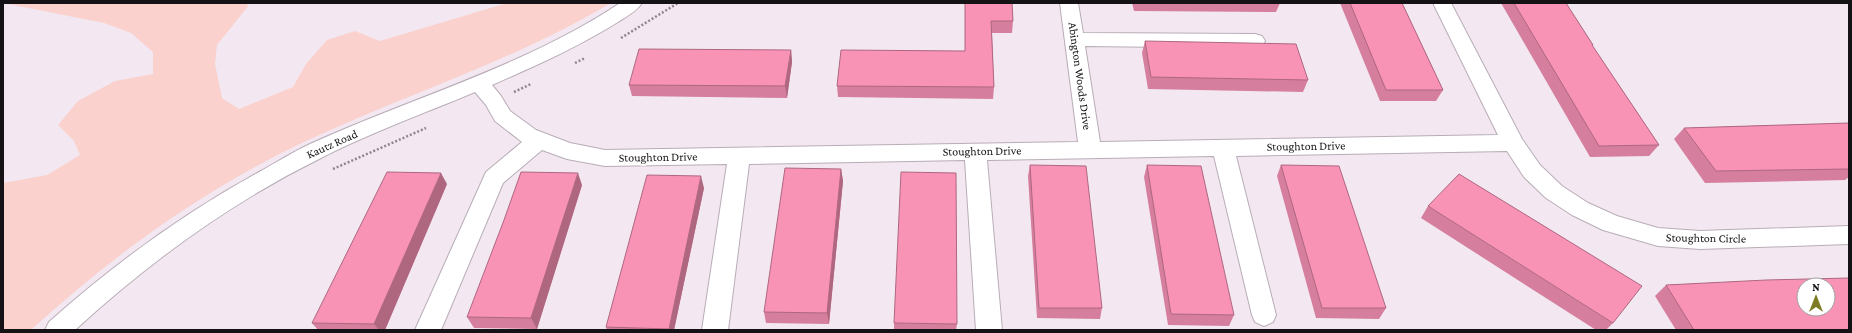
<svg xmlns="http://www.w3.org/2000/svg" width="1852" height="333" viewBox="0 0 1852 333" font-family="'Crimson Pro',serif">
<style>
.green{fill:#fad1cc}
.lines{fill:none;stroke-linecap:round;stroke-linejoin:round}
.minor-casing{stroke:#b8adb7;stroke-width:2}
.path{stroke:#8d868d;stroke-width:2.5;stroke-dasharray:2 2;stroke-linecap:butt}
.minor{fill:#fff;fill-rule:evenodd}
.wall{fill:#d57e9d}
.shaded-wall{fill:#ae677f}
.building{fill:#f893b6;stroke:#ae677f;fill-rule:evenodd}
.labels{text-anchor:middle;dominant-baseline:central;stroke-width:4;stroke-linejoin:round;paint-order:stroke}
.street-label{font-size:12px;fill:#151215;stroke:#fff}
</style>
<rect width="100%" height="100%" fill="#f3e8f2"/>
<path class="green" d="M3,3h240l6,2 -32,40 -2,19 7,34 17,11 54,-22 13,-23 21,-24 28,-9 25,10 127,-38h104c-112,67 -240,101 -354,163 -83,45 -157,101 -226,164h-28v-147l44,-8 33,-20 -6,-14 -16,-16 20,-24 37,-20 38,-7v-22l-22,-19 -27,-10z"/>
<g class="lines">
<g class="minor-casing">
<path id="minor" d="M620,3h22c-5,8 -15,13 -24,19 -40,25 -83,44 -126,63l9,11 9,15 26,19 34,13 35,7 473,-8 -18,-139h18l5,30 172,1 7,2 3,5 -3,5 -7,2 -170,-2 15,96 398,-7 -65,-132h18l71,136 18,26 22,21 26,17 29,13 41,12 42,3 149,-5v18l-149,5 -42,-3 -55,-16 -31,-15 -26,-17 -22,-21 -17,-26 -271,5 40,159 -3,7 -9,4 -9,-4 -3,-7 -38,-159 -227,4 15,170h-26l-11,-170 -216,4 -21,166h-26l25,-166 -122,2 -38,-7 -25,-9 -39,33 -62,147h-26l71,-158 36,-30 -27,-21 -9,-16 -11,-13c-52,22 -106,41 -156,67 -89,44 -171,104 -244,171h-30l4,-8c65,-58 135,-109 212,-151 16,-9 32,-19 49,-27 103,-47 216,-78 310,-141z"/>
</g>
<g class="path">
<path d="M621,38l57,-35"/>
<path d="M575,63l10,-5"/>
<path d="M514,92l17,-8"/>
<path d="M333,169l93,-41"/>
</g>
<use href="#minor" class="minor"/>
</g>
<g class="wall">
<path d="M965,3h47l1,18 -1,12h-20l2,54 -1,12 -155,-2 -1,-11 128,-35z"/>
<path d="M1132,3h148l-4,9 -142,-1z"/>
<path d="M1340,3h62l41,87 -7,11h-56z"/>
<path d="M1501,3h65l27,42v2l66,98 -10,11 -59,1z"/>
<path d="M1145,41l163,39 -5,12 -155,-3 -6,-36z"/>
<path d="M791,50l1,12 -5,36 -155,-2 -3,-11z"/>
<path d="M1849,123v54l-4,3 -140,3 -31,-44 10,-11z"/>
<path d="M1030,165l72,143 -2,11 -63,-1 -9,-142z"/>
<path d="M1147,165l87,150 -5,11 -61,-1 -24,-148z"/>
<path d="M1281,165l105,143 -7,11 -63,-1 -39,-142z"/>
<path d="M841,169l2,12 -14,143 -63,-1 -2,-11z"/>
<path d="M447,184l-62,146h-67l-6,-7z"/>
<path d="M582,185l-45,144 -63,-1 -7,-11z"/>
<path d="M704,188l-30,142h-67l-1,-3z"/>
<path d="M1428,206l185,117 -7,7h-10l-175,-112z"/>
<path d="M1666,285l183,45h-173l-21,-34z"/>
<path d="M894,323l63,1 -1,6h-62z"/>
</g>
<g class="shaded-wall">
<path d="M791,50l1,12 -5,36 -2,-12z"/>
<path d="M841,169l2,12 -14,143 -2,-11z"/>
<path d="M441,173l6,11 -62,146h-6l-5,-6z"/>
<path d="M578,173l4,12 -45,144 -6,-11z"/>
<path d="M701,176l3,12 -30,142h-5v-1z"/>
</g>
<g class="building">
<path d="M965,3h47l1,18h-22l3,66 -157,-1 4,-36 124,1z"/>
<path d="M1350,3h52l41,87h-57z"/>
<path d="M1514,3h52l27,42h-1l67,100 -60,1z"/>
<path d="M1145,41l151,3 12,36 -157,-3z"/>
<path d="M639,49l152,1 -6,36 -156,-1z"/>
<path d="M1849,123v46l-133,2 -32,-43z"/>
<path d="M1030,165l56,1 16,142h-63z"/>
<path d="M1147,165l54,1 33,149 -63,-1z"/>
<path d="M1281,165l58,1 47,142h-64z"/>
<path d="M785,168l56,1 -14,144 -63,-1z"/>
<path d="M387,172l54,1 -67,151 -62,-1z"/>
<path d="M521,172l57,1 -47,145 -64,-1 37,-97z"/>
<path d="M901,172l55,1 1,151 -63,-1z"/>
<path d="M1459,174l183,112 -29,37 -185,-117z"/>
<path d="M647,175l54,1 -32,153 -63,-2z"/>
<path d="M1849,278v52h-155l-28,-45 100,-5zM1804,285h24v24h-24z"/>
</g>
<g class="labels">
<g class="street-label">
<text transform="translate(1080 76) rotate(82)">Abington Woods Drive</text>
<text transform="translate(332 144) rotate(-24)">Kautz Road</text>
<text transform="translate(1306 146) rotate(-1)">Stoughton Drive</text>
<text transform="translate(982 151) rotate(-1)">Stoughton Drive</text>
<text transform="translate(658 157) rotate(-1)">Stoughton Drive</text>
<text transform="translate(1706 238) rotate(1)">Stoughton Circle</text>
</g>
</g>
<rect width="1852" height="333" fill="none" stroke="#151215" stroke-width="8"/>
<g transform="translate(1816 297)"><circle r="19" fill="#ffffff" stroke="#a1a0a1"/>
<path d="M0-3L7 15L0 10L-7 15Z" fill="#7d7c24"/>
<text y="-6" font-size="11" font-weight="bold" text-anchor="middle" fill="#151215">N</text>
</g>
</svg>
